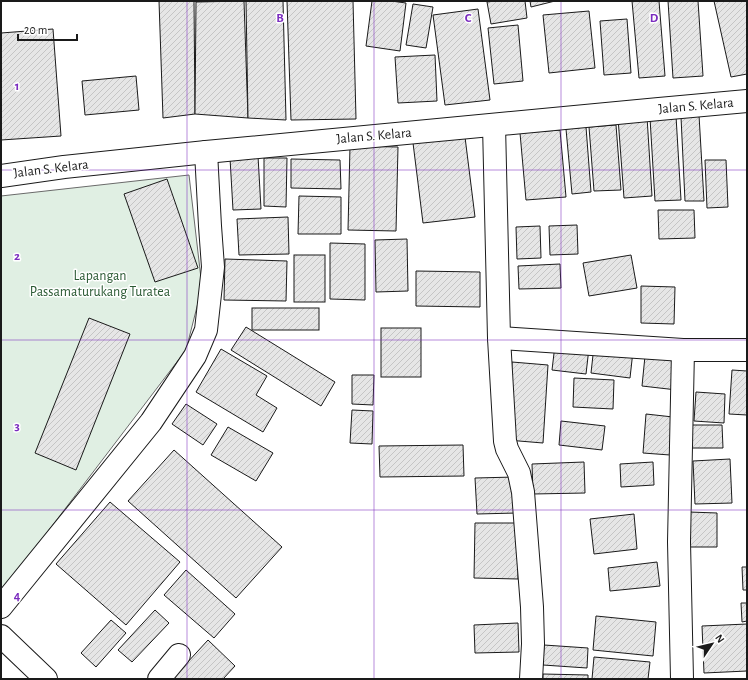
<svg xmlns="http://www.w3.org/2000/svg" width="748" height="680" viewBox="0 0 748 680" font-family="'Alegreya Sans',sans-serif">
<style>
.park{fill:#e0efe3;stroke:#6a6a6a}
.building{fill:url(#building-hatch);stroke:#1a1a1a}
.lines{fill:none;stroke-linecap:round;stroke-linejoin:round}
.minor-casing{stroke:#1a1a1a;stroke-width:24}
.major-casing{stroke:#1a1a1a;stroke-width:24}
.highway-casing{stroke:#1a1a1a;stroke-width:24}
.minor{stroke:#fff;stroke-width:22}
.major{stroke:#fff;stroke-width:22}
.highway{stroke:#fff;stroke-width:22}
.grid{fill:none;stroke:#7b2cbf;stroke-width:1;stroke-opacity:0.55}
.labels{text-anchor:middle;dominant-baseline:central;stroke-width:3;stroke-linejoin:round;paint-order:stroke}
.street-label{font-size:14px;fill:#1a1a1a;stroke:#fff}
.park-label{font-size:14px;fill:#2b5a34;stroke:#fff}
.grid-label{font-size:13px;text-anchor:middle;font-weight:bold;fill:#7b2cbf;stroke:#fff;stroke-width:3;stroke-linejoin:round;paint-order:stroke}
</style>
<defs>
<pattern id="building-hatch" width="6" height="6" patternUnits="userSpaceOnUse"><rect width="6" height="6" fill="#e6e6e6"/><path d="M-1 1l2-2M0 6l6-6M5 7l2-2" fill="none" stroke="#c5c5c5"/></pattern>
</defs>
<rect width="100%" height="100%" fill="#fff"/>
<path class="park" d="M189,175l13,112 -16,63 -185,243v-397z"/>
<g class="building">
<path d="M159,1h35l1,113 -32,4z"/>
<path d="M244,1l4,117 -53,-4 1,-112z"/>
<path d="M246,1h37l3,119 -38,-2z"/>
<path d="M287,1h66l3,118 -65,1z"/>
<path d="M372,1h19l15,2 -6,48 -34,-5z"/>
<path d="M495,1h30l2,17 -36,6 -4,-22z"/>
<path d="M530,1h25l-24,6z"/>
<path d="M632,1h27l6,75 -26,2z"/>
<path d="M668,1h30l5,75 -30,2z"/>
<path d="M714,1h33v73l-16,3z"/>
<path d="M413,4l20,3 -7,41 -20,-3z"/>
<path d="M478,9l12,91 -45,5 -12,-90z"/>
<path d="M589,11l6,57 -46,5 -6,-58z"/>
<path d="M627,19l4,54 -27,2 -4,-54z"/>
<path d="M518,25l5,56 -29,3 -6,-56z"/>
<path d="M53,29l8,107 -60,4v-107z"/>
<path d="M435,55l2,46 -39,2 -3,-46z"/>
<path d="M136,76l3,34 -54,5 -3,-34z"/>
<path d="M699,115l5,86h-19l-4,-84z"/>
<path d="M676,116l5,84 -26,1 -5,-83z"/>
<path d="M647,117l5,79 -28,2 -6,-80z"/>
<path d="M616,125l5,65 -27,1 -5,-64z"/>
<path d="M586,127l5,65 -19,2 -6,-65z"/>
<path d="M560,130l6,67 -40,3 -6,-67z"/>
<path d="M465,137l10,80 -52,6 -10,-80z"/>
<path d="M350,146l48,1 -2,84 -48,-1z"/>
<path d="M258,156l3,53 -28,1 -3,-52z"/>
<path d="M264,158h23l-1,49 -22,-1z"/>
<path d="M291,159l49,1 1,29 -50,-1z"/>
<path d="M705,160h21l2,47 -21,1z"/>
<path d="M167,179l31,89 -43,14 -31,-88z"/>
<path d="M299,196l42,1v37h-43z"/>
<path d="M658,210h36l1,28 -36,1z"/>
<path d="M288,217l1,37 -50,1 -2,-36z"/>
<path d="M577,225l1,29 -28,1 -1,-29z"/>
<path d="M540,226l1,32 -24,1 -1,-32z"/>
<path d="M407,239l1,52 -32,1 -1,-52z"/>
<path d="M330,243l35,1v56l-35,-1z"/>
<rect x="294" y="255" width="31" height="47"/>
<path d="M631,255l6,33 -48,8 -6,-33z"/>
<path d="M225,259l62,2 -1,40 -62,-1z"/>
<path d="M560,264l1,24 -42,1 -1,-23z"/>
<path d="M416,271l64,1v35l-64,-1z"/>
<path d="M641,286l34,1 -1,37 -33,-1z"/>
<rect x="252" y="308" width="67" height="22"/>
<path d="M89,318l41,16 -54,136 -41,-17z"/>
<path d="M246,327l89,55 -14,24 -90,-56z"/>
<rect x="381" y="328" width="40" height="49"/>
<path d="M555,345l34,3 -3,26 -34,-4z"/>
<path d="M594,346l39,5 -3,27 -39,-5z"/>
<path d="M221,349l46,27 -11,19 21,13 -14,24 -67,-40z"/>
<path d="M645,356l34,3 -2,31 -35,-4z"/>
<path d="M512,362l36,3 -5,78 -36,-3z"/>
<path d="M732,370l15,1v44l-18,-1z"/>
<path d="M352,375h22l-1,30 -21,-1z"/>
<path d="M574,378l40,2 -1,29 -40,-2z"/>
<path d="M696,392l29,2 -1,29 -30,-2z"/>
<path d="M186,404l31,20 -14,21 -31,-21z"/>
<path d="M352,410l21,1 -1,33 -22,-1z"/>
<path d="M646,414l27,3 -3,38 -27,-2z"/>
<path d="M561,421l44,5 -3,24 -43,-5z"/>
<path d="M690,425h32l1,23h-33z"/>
<path d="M228,427l45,26 -17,28 -45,-26z"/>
<path d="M463,445l1,31 -84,1 -1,-31z"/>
<path d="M174,450l108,97 -46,51 -108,-97z"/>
<path d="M730,459l2,44 -37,1 -2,-43z"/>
<path d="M584,462l1,31 -52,1 -1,-30z"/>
<path d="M653,462l1,23 -33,2 -1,-23z"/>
<path d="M516,477l1,36 -40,1 -2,-36z"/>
<path d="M110,502l70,60 -54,63 -70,-61z"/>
<path d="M689,512l28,1v34h-29z"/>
<path d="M634,514l3,35 -43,5 -4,-35z"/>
<path d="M475,523h44l-1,56 -44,-1z"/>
<path d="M657,562l3,24 -50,5 -2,-23z"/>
<path d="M742,567h5v23h-4z"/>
<path d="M186,570l49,44 -21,24 -50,-43z"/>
<path d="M741,603h6v18l-5,1z"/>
<path d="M155,610l14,13 -37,39 -14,-12z"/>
<path d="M596,616l60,6 -3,34 -60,-6z"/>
<path d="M111,620l15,13 -30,34 -15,-14z"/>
<path d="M518,623l1,29 -44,1 -1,-28z"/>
<path d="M747,624v47l-43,2 -2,-47z"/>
<path d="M208,640l27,26 -12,13h-48l-1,-2z"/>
<path d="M544,645l44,3 -1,20 -44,-3z"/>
<path d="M594,657l56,5 -2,17h-56z"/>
<path d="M543,674l45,1v4h-45z"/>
</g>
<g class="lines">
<g class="minor-casing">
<g id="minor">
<path d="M494,125l5,213 6,103 2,8 12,24 4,19 9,115 1,37 -2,35"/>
<path d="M499,338l184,12h64"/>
<path d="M1,607l150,-185 44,-66 11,-26 7,-63 -3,-41 -4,-74"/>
<path d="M159,679l20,-24"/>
<path d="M682,679l-3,-137 4,-192"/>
</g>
</g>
<g class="major-casing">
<path id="major" d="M1,176l63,-9 142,-15 453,-43 88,-8"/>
</g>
<g class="highway-casing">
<path id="highway" d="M1,636l45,43"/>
</g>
<use href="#minor" class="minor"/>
<use href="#major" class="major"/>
<use href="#highway" class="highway"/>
</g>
<path class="grid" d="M187,1v678M374,1v678M561,1v678M1,170h746M1,340h746M1,510h746"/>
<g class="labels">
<g class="street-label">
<text transform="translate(696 106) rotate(-5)">Jalan S. Kelara</text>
<text transform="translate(374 136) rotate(-5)">Jalan S. Kelara</text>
<text transform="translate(51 169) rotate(-7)">Jalan S. Kelara</text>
</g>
<g class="park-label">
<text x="100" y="276">Lapangan<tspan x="100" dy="16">Passamaturukang Turatea</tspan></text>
</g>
</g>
<g class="grid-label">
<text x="280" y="22">B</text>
<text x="468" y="22">C</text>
<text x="654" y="22">D</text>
<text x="17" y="90">1</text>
<text x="17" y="260">2</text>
<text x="17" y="430">3</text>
<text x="17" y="600">4</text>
</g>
<rect width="748" height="680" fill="none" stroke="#1a1a1a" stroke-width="4"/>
<g transform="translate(712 644) rotate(55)" stroke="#ffffff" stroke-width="3" paint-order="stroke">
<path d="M0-3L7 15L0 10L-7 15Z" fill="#1a1a1a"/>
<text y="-6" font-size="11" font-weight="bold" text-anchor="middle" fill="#1a1a1a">N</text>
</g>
<path d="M18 34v6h59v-6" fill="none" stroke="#1a1a1a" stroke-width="2"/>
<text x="24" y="34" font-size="12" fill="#1a1a1a" stroke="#ffffff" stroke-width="3" paint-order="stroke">20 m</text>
</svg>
